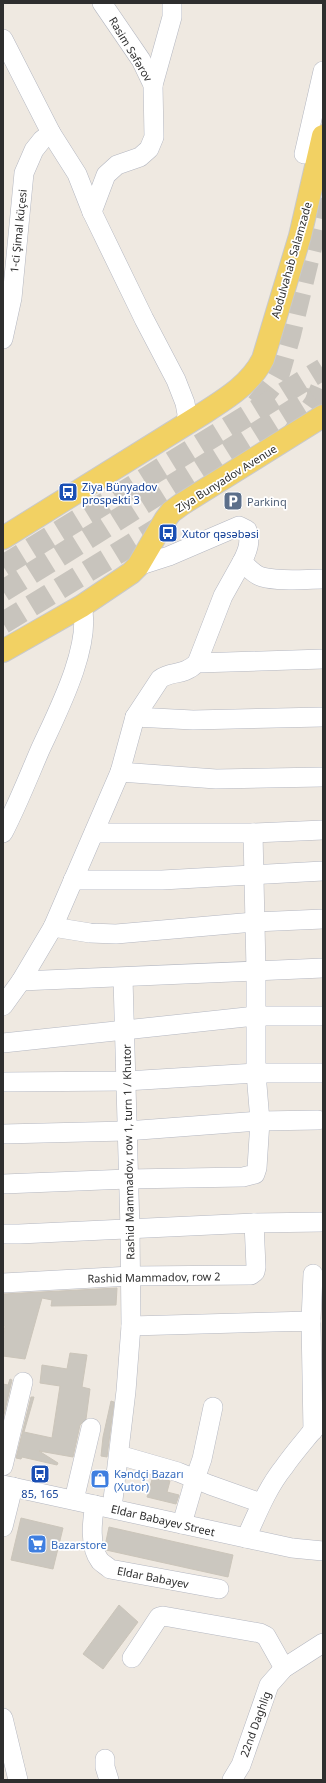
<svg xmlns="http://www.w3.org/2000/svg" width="326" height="1783" viewBox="0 0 326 1783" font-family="'Noto Sans',sans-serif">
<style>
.building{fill:#cbc7bf;stroke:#cbc5ba}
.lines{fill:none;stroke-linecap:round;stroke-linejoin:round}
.major-tunnel{stroke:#c8c4bd;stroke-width:22;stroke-dasharray:22 11;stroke-linecap:butt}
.minor-casing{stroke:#b4b7c1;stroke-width:20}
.major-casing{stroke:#c9c9c9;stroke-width:24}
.minor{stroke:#fff;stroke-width:19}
.major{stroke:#f2d163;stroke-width:22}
.labels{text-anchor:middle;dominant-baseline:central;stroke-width:3.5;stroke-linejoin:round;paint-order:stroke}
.street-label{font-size:11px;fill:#2e2e2e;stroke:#fff}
.transit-label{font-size:11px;fill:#164399;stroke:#fff;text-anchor:start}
.service-label{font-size:11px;fill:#4e5e75;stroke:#fff;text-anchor:start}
.shop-label{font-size:11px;fill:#366cbe;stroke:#fff;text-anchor:start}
</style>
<rect width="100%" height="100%" fill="#efe9e1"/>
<g class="building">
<path d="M117,1288l-1,17 -65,1 1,-6 -10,-2 -17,61 -22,-3v-19l2,-11h-2v-32z"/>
<path d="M70,1353l17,2 -5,32 8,2 -4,30 -6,6 -7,32 -34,-6 19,12 -1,2 -35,-8 -1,2 -5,-1 15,-61h3l-10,35 28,6 8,-52 -20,-3 2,-18 25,4z"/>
<path d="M10,1379l2,1 -9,39v-35l5,1z"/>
<path d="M111,1401l3,1 -7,55 -6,-1 2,-19z"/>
<path d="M95,1473l10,1 -1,11 -11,-1z"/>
<path d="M153,1476l17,5 -3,11 12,3 -3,9 -29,-7z"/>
<path d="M21,1518l42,10 -10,41 -42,-9z"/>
<path d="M109,1527l124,28 -5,22 -122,-27 -1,-4z"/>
<path d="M119,1605l19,17 -35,47 -20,-15z"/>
</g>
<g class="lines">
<g class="major-tunnel">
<path d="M257,404l16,-20 6,-11 11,-38 33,-137"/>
<path d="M292,435l23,-32 8,-19"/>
<path d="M3,566l320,-197"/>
<path d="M3,591l311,-194"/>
<path d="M3,623l164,-100"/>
</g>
<g class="minor-casing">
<g id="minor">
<path d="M3,39l48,94 26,41 15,38 52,107 32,61 9,23 2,11 -1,10"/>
<path d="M153,85l19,-68v-14"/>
<path d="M304,154l19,-83"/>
<path d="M92,212l14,-37 11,-10 23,-8 9,-8 5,-12 -1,-52 -12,-25 -39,-57"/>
<path d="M3,339l9,-41 12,-125 10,-23 8,-10 9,-7"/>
<path d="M138,566l31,-10 70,-30 8,4c4,12 1,20 -5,32 6,5 12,13 20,15 19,5 42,2 61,2"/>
<path d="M197,663l26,-67 19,-34"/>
<path d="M135,717l58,3 130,-3"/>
<path d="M120,772l96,7 107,-2"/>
<path d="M3,833c14,-27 25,-55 37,-83 17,-37 52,-104 42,-144"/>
<path d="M94,833h159l70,-3"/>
<path d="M73,880h89l161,-9"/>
<path d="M53,927l37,6 26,1 138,-12 69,-3"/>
<path d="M21,981l302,-13"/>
<path d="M3,1006l18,-25 32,-54 67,-155 15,-55 25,-38c12,-9 22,-2 37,-16l126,-4"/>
<path d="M3,1043l253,-27h67"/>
<path d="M3,1082l123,-1 130,-8h67"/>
<path d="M3,1134l123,-3 134,-10 58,-1"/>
<path d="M3,1184l125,-5 115,-2 12,-3 2,-6 3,-47 -4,-48v-103l-3,-137"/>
<path d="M3,1234h16l235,-11 69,-1"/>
<path d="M3,1283l128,-7 120,-1 4,-3 1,-5 -2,-44"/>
<path d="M311,1321l2,-47"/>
<path d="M131,1326l180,-5 2,110"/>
<path d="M119,1455l59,17 32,13 51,18"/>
<path d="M3,1466l20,-84"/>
<path d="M3,1485l289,63 31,3"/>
<path d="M74,1500l17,-72"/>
<path d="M95,1505c-3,15 -6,42 5,56 3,3 7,5 10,8l109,20"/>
<path d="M112,1508l14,-117 5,-65 -1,-97 -7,-251"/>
<path d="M182,1524l13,-45 7,-20 11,-52"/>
<path d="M3,1527l10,-40"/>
<path d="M246,1538c11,-24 21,-50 38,-71 11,-16 25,-31 37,-47"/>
<path d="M132,1658l27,-41 4,-1 97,17 6,3 18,32"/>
<path d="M3,1718l15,62"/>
<path d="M105,1759v8l4,13"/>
<path d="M232,1780l9,-15 28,-80 15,-17 39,-25"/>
</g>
</g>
<g class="major-casing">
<g id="major">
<path d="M3,538l196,-122c25,-16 51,-31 64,-57l37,-123 23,-100"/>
<path d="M3,651l79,-45 49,-33 7,-7 27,-46 6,-8 11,-8 141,-88"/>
</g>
</g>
<use href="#minor" class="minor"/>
<use href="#major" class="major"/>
</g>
<defs>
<g id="bus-square" transform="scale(1)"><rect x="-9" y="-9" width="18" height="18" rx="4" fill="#1a4fb4" stroke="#fff"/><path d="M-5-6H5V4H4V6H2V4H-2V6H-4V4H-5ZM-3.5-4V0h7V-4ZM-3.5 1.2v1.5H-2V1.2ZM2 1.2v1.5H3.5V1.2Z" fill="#fff"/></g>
<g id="parking-square" transform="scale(1)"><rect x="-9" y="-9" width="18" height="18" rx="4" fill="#5c6f8a" stroke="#fff"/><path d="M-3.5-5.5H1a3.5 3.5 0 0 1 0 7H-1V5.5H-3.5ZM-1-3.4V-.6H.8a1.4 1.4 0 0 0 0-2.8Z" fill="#fff"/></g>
<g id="shop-square" transform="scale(1)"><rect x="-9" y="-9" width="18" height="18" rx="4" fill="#3f7fe0" stroke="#fff"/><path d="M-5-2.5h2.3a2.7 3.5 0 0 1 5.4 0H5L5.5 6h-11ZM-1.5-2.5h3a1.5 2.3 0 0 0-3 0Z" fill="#fff"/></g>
<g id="supermarket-square" transform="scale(1)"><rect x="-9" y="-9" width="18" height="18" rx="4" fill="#3f7fe0" stroke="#fff"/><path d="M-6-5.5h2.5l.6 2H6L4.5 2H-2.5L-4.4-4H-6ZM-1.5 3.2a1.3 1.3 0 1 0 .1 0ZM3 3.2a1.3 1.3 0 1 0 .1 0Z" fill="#fff"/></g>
</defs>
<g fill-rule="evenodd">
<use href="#bus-square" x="68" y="492"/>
<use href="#parking-square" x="233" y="501"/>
<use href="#bus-square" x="168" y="533"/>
<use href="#bus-square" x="40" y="1474"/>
<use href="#shop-square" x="100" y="1479"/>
<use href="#supermarket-square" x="37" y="1544"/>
</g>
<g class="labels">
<g class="street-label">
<text transform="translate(131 49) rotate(59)">Rasim Səfərov</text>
<text transform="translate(18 231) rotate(-84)">1-ci Şimal küçesi</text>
<text transform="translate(291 260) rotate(-74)">Abdulvahab Salamzade</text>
<text transform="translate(226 478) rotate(-32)">Ziya Bunyadov Avenue</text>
<text transform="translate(128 1152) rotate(-91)">Rashid Mammadov, row 1, turn 1 / Khutor</text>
<text transform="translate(154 1277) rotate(-1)">Rashid Mammadov, row 2</text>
<text transform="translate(163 1520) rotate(13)">Eldar Babayev Street</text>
<text transform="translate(153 1577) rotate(11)">Eldar Babayev</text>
<text transform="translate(255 1724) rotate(-70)">22nd Daghlig</text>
</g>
<g class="transit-label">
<text x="82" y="486">Ziya Bünyadov<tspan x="82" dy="13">prospekti 3</tspan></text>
<text x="182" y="533">Xutor qəsəbəsi</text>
<text x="40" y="1493" text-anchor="middle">85, 165</text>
</g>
<g class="service-label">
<text x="247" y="501">Parkinq</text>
</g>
<g class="shop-label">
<text x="114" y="1473">Kəndçi Bazarı<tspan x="114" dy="13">(Xutor)</tspan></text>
<text x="51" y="1544">Bazarstore</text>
</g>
</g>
<rect width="326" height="1783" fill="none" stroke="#2e2e2e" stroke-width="8"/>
</svg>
